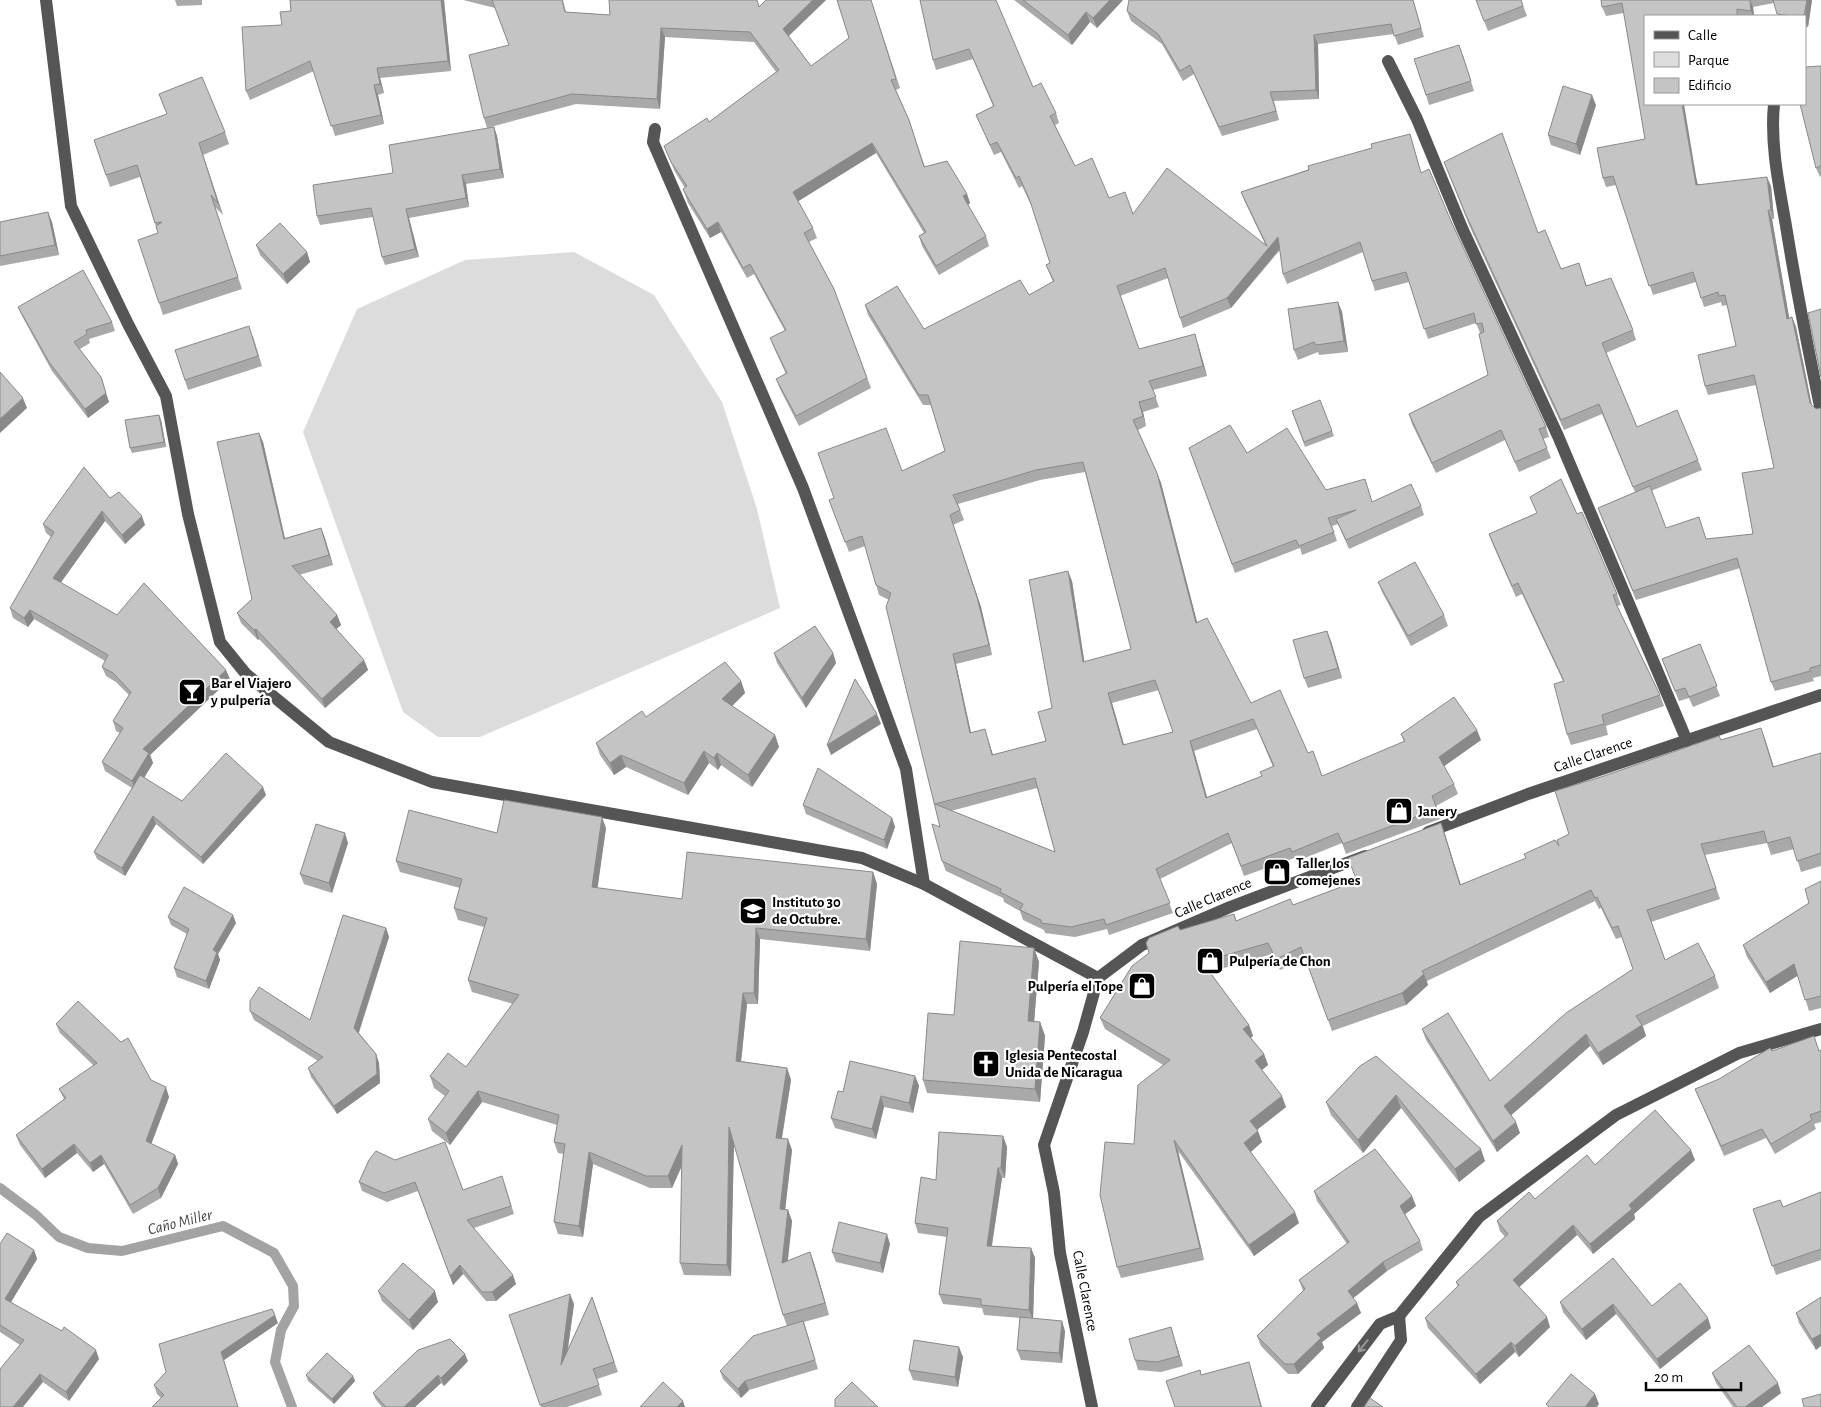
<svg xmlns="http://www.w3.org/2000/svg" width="1821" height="1407" viewBox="0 0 1821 1407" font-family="'Alegreya Sans',sans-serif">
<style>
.green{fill:#dcdcdc}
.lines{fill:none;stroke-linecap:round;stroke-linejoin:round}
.stream{stroke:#a3a3a3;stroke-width:10}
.minor{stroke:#555;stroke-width:12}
.wall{fill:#a9a9a9;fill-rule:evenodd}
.shaded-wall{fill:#898989}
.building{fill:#c4c4c4;stroke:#898989;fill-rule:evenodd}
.oneway{stroke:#999}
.labels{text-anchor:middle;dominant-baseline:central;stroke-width:4.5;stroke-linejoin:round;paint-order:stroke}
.poi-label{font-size:15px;font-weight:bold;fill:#000;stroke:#fff;text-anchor:start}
.street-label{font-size:15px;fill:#000;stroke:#fff}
.water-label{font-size:16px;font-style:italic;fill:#444;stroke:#fff}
</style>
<rect width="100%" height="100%" fill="#fff"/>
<path class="green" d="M574,252l80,43 68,107 35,107 23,99 -300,129h-42l-35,-25 -100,-280 54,-123 108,-49z"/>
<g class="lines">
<path class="stream" d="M0,1188l36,27 23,22 29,11 34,3 101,-25 51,27 19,33 1,20 -13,24 -6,32 17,45"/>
<g class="minor">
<path d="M46,0l25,206 57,118 38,72 22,118 32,128 26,32 83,68 103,40 430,76 62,26 174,94"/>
<path d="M1388,61l29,58 45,109 96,208 129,305"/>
<path d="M1774,104c-4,40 5,82 12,122 10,62 22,123 35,185"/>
<path d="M655,129l-2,13 150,346 103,281 18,115"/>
<path d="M1428,832l100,-38 293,-99"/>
<path d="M1092,1407l-32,-154 -6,-60 -10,-48 39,-113 15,-54 44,-33 88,-38 135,-51"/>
<path d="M1317,1407l63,-83 19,-8 80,-99 137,-102 123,-62 82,-24"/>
<path d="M1357,1407l44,-67 -2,-24"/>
</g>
</g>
<g class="wall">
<path d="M175,0h27v5l-25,1z"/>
<path d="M290,0h154l7,71 -71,7 4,15 -6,2 6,29 -49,12 -21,-65 -64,29 -4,-9 36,-66 9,-14z"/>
<path d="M463,0h100l3,12 44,3 -1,-15h148l2,7 7,-7h60l-37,36 22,30 38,-28 -12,-38h34l29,88 -4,2 13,30 16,47 42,27 3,9 -2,2 18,31 3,10 -50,29 -17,-29 -3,-10 5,-3 -48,-80 -78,48 15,27 4,10 -8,4 25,47 37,99 -72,38 -19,-37 -4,-10 10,-5 -12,-26 -4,-10 15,-7 -31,-57 -7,4 -26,-46 -11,6 -22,-35 -5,-14 2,-1 -10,-16 -11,-26 45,-24 67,-50 -22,-30 -89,-5 -5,72 -84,-5 -89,24 -3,-10 25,-73 -14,-37z"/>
<path d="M920,0l113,87 23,26 3,10 -4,2 20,41 34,32 24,16 132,30 -20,-42 -4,-10 131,-44 38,-14 3,10 8,29 30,48 95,206 3,10 -6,2 8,19 -32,14 -14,-32 -69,33 -24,-49 -3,-10 79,-39 -8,-42 -4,-10 -48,16 -19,-57 -34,9 -12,-39 -76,32 -4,-10 -3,-24 -49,58 -48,20 -15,-50 -48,18 19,53 59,-5 9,32 -54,14 6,17 -16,5 3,14 -8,4 19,43 4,10 36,140 54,80 57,50 14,23 82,-34 -3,-8 80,6 -37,26 10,18 4,10 -22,12 4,13 -94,35 -4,-11 -47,19 -1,-4 -50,18 -12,-33 -72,36 13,34 -64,22 -2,-6 -32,8 -30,-4 -1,-3 -21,-10 -3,-9 -16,-9 -1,-4 -57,-27 -4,-10 -2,-34 -51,-227 -10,-5 -14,-49 -16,6 -20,-52 73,-29 43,-20 -14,-46h-8l-55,-90 -3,-10 59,24 105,-34 24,-13 -7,-17 4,-2 -18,-56 -10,-21 -3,2 -18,-36 -7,3 -14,-31 -4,-9 17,-9 -20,-47 -37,11 -3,-10zM1085,472l46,177 -47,13 -12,-81 -20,127 -6,33 -53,14 -5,-16 -17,-7 -15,-68 36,-9 -11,-48 -28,-82 11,-5 -6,-16 82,-24zM1159,690l14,42 -49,13 -12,-42zM1257,729l16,38 -11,9 -55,21 -13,-46zM1037,788l18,64 -104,-41z"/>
<path d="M1014,0h109l-26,28 -7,-6 -18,23z"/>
<path d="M1413,0l11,37 -26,8 -4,-11 -76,10 1,55 -45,2 5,19 -57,16 -28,-62 -11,7 -21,-37 -31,-23 -4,-10z"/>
<path d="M1476,0h45l6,16 -39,15z"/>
<path d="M1601,0h211l-4,27h-3v-11h-27l-4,-13 -21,4 1,9h-109l53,168 73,2 3,33h-2l17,99 3,-1 4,10 16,78 4,4 5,-1v268l-8,2 1,3 -39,10 -4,-9 -31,-114 -104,32 -38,-92 37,-16 -33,-78 -38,16 -95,-205 -25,-63 94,71 23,36 21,4 5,13 46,44 3,10 -30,13 31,74 61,33 4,10 -51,21 15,37 41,11 46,-5 21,-66 -18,-83 -48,10 -3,-9 31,-40 -9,-41 -5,1 -1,-4 -17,5 -8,-25 -43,13 -37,-110 -10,2 -3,-9 42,-39 -21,-126 -18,3 -4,-9z"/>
<path d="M1463,55l11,36 -45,14 -3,-10z"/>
<path d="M1821,66v110l-1,1 -4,-9z"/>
<path d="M159,94l66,38 4,12 -26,11 20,60 -8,-8 27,82 -79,26 -4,-12 -1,-70 -18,-56 -30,10 -16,-47 73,-26z"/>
<path d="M1596,105l-16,50 -29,-10 -3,-10z"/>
<path d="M494,127l3,9 7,42 -38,6 3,23 -60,11 10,39 -34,8 -3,-8 -9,-40 -53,8 -3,-9 76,-43z"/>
<path d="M0,222h52l7,33 -59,11z"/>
<path d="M256,245l51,7 3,10 -23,22 -27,-29z"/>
<path d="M1338,302l4,10 6,40 -29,3 -1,-3 -20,8 -4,-10z"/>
<path d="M18,307l94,15 3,9 -26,8 1,4 -10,6 29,53 -21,16 -36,-47 -30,-55z"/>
<path d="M253,336l9,30 -74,24 -13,-40z"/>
<path d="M1292,411l40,20 2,5 -29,11z"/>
<path d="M159,415l2,5 5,27 -34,6 -2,-5z"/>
<path d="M259,433l4,9 22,96 36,-10 12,37 -34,10 38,40 4,10 -5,4 28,31 4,10 -43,38 -66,-69 -1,1 -17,-17 -4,-10 15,-14z"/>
<path d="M1189,448l58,5 79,37 42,-2 4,14 49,4 3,9 -75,34 -11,-25 -6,2 5,15 -35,14 -2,-7 -65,25z"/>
<path d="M1530,497l47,17 40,80 4,11 -4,1 43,89 4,11 -58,20 2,9 -37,10 -4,-11 -4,-53 -41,-87 -6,3 -23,-52 -4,-11 48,-21z"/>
<path d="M110,498l35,27 -20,19 -20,-23 -45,62 170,96 -80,76 3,8 -9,15 38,23 84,-6 -63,69 -47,-40 -31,52 -28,-17 -3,-7 38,-64 -27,-17 -3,-9 18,-29 -4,-2 -3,-10 16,-26 -13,-13 -10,-6 -4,-9 3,-6 -71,-42 -6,8 -15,-9 -3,-10 41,-71 -5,-4 -3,-9z"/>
<path d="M1378,582l66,33 4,11 -37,20 -29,-54z"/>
<path d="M1327,631l15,47 -34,10 -4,-10z"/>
<path d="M1700,644l20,52 -27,11 -4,-9 -10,3 -17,-42z"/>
<path d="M774,653h59l3,10 -30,45 -29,-45z"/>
<path d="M741,681l4,12 -13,13 43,29 4,12 -27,40 -31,-22 -3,5 -9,-7 -21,32 -62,-28 -12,8 -14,-20 -4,-12 50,-26z"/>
<path d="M1765,739l9,28 47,-14v113l-20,6 -7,-23 -23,6 -4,-12 -62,12 15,44 -69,23 14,38 50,16 4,12 -76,38 3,10 -43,29 -13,-19 -79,69 9,18 -23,19 -71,-112 -4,-11 68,52 143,-112 -11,-32 -6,2 -15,-31 -2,1 -4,-8 -168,80 1,4 -22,20 -74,26 -27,-73 -25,12 -8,-16 -62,18 39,53 4,11 -2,2 13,16 4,11 -6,5 24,37 -29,23 5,12 -11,10 48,71 -45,33 -76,-105 26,109 -83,18 -4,-11 17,-123 29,-79 -58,-36 -5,-11 134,-104 2,7 57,-16 64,-24 84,-58 20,62 98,-39 10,-12 32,-57 120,-37z"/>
<path d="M803,805l89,13 3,9 -8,22 -81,-35z"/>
<path d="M606,828l-9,60 85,11 191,-27 4,12 -7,67 -110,-12 -2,65h-11l-6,57 46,7 4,12 -9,58 10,12 -7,59 3,1 4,11 -4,40 22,-9 4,11 15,52 -25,7 14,47 -69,21 -8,8 -18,-19 -3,-8 67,-45 -4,-11 -49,-173 -3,134 -47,-1 -4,-12 2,-97 -10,22h-22l-57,-24 -10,73 -25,-3 -4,-12 10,-68 -6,-1 -4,-11 3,-17 -75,-23 -32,43 -18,-14 -4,-12 17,-23 -11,-8 -4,-12 36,-9 47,-63 -41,-12 -4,-12 16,-53 -26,-7 -4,-12 6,-20 -60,-16 -4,-11 101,-28z"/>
<path d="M348,843l-16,50 -28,-9 -4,-10z"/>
<path d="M1821,881v127l-12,3 -11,-36 -28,18 -23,-36 -4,-12 66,-42z"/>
<path d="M168,917l68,6 -18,31 2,6 -11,29 -32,-12 -3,-9 13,-34 -16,-9z"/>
<path d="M386,928l3,9 -30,96 17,21 3,9 1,20 -43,31 -26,-37 -3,-9 10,-7 -64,-41 -4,-9 60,9z"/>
<path d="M1034,948l5,14 -5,60h6l5,14 -5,66 -113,-9 -4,-13 31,-65z"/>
<path d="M56,1024l95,56 18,17 -18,47 24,11 3,9 -17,34 -28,16 -29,-50 -11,8 -16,-19 -32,25 -25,-33 -4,-10 48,-36 -5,-10 35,-23 -34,-33z"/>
<path d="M1821,1050v72l-7,2 2,5 -41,25 -9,-16 -42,18 -29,-67 24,-10 53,-28h47z"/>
<path d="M1360,1066l125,95 -26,21 -58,-74 -38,45 -32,-38 -5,-13z"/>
<path d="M915,1076l4,10 -6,27 -29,-6 -8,32 -41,-11 -4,-10 12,-26z"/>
<path d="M1003,1136l4,11 -2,31h-3l-10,68 39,2 4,10 -2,60 32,13 -3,32 -41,-3 -4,-10 3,-32 -36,-3 -2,-7 -39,-4 -4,-10 8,-57 -29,-4 -3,-10 21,-43z"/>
<path d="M369,1160l94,30 42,-5 9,29 -40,14 42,56 -20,17h-10l-23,-27 -10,11 -35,-94 -31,11 -25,-11 -3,-9z"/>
<path d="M1695,1160l-61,54 1,5 -42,35 -16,-19 -58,52 31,40 -31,30 -4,-5 -35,32 -52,-56 -3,-10 33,-31 -2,-5 49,-45 -5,-6 -3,-10 98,-56z"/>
<path d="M1314,1191l102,15 -11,8 15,27 3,9 -36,21 -34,27 8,15 -39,29 2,6 -26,26h-10l-27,-28 -4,-10 46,-45 -4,-11 48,-36 -30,-43z"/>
<path d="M1821,1192v68l-45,15 -23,-66 30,-2z"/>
<path d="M0,1244l34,6 3,9 -26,43 88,57 -30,42 -26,-19 -23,-37 -20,-13z"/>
<path d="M890,1244l-7,29 -47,-11 -4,-10z"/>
<path d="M378,1291l60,11 -25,28 -31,-29z"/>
<path d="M592,1297l26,75 -21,7 5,16 -35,12h-26l-32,-92 65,-11 -6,45z"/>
<path d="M1821,1297l-5,53 -17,-27 -3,-10z"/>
<path d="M1560,1302l92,4 59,22 -51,41 -44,-55 -30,26 -23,-28z"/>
<path d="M278,1323l-54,37 -63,38 -4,-4 -3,-9 12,-13z"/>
<path d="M1174,1337l9,29 -22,6 -23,-2 -3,-10z"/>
<path d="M963,1357l-5,30 -45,-7 -4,-10z"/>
<path d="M468,1361l-24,25 -3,-3 -26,24h-33l-6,-7 -3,-7z"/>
<path d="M1712,1373l69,20 -19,14h-29l-17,-24z"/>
<path d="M306,1375l47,1 2,5 -21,23 -26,-23z"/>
</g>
<g class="shaded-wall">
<path d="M441,0h3l7,71 -3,-10z"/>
<path d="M813,0h13l-40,38 -3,-9z"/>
<path d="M1110,0h13l-26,28 -4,-10z"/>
<path d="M1750,0l3,7 1,9h-1l-2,-5z"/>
<path d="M1807,0h5l-4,27 -3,-8z"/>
<path d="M1086,12l4,10 -18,23 -4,-10z"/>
<path d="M661,28l4,9 -5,72 -3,-10z"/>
<path d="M1314,35l4,9 1,55 -3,-9z"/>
<path d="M377,68l3,10 4,15 -4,-9z"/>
<path d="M374,85l4,10 6,29 -3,-9z"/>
<path d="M1592,95l4,10 -16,50 -4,-11z"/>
<path d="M1682,104h2l15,90 -3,-9z"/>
<path d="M494,127l3,9 7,42 -4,-9z"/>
<path d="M199,143l24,72 -5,-12z"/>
<path d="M872,143l4,10 -79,49 -4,-10z"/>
<path d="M462,175l4,9 3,23 -3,-9z"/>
<path d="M1767,177l4,9 3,33 -3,-9z"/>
<path d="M967,194l3,9 -4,3 -3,-10z"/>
<path d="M406,209l3,9 10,39 -4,-8z"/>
<path d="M1768,210l4,9 19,109 -4,-9z"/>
<path d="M48,212l4,10 7,33 -4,-10z"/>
<path d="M718,222l3,10 -11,6 -3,-9z"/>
<path d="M1278,237l3,10 -50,61 -4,-10z"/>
<path d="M307,252l3,10 -23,22 -4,-10z"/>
<path d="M1338,302l4,10 6,40 -4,-11z"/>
<path d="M1792,317l4,10 17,86 -3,-10z"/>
<path d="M1195,334l3,10 9,32 -4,-10z"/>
<path d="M101,377l8,25 -21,16 -3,-9z"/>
<path d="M23,398l4,10 -27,25v-14z"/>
<path d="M1139,402l4,10 3,14 -3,-10z"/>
<path d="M159,415l2,5 5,27 -2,-5z"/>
<path d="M259,433l4,9 24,106 -3,-9z"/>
<path d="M1157,473l4,10 39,150 -4,-10z"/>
<path d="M102,511l3,10 -48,67 -4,-10z"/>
<path d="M142,516l3,9 -20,19 -3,-9z"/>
<path d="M953,525l28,82 11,48z"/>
<path d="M321,528l4,10 8,27 -4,-10z"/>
<path d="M1068,571l4,10 14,91 -3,-10z"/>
<path d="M30,610l4,9 -6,8 -4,-9z"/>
<path d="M337,615l4,10 -8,7 -3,-10z"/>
<path d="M256,629l3,10 -1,1 -4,-10z"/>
<path d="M1327,631l4,10 11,37 -4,-10z"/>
<path d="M833,653l3,10 -30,45 -4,-10z"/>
<path d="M953,654l3,10 17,79 -3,-10z"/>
<path d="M364,660l4,10 -43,38 -3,-9z"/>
<path d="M226,670l4,9 -80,76 3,8 -17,28 -4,-10 11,-32z"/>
<path d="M741,681l4,12 -18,18 -5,-12z"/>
<path d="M1108,693l4,10 15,52 -4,-10z"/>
<path d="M877,714l4,10 -50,31 -4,-10z"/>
<path d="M1761,728l4,11 12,39 -4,-11z"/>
<path d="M985,729l3,10 8,26 -4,-10z"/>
<path d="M1477,730l4,10 -38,27 -4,-10z"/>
<path d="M775,735l4,12 -27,40 -4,-12z"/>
<path d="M1190,741l4,10 16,57 -4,-10z"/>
<path d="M704,751l5,12 -21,32 -4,-12z"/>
<path d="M717,753l4,12 -3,5 -4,-12z"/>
<path d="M621,755l5,12 -12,8 -4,-12z"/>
<path d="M263,787l3,8 -63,69 -2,-7z"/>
<path d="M153,816l3,8 -31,52 -3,-8z"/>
<path d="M602,817l4,11 -10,71 -4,-12z"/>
<path d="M892,818l3,9 -8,22 -3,-9z"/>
<path d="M1441,823l4,11 19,62 -4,-11z"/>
<path d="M345,833l3,10 -16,50 -3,-10z"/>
<path d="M873,872l4,12 -7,67 -4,-12z"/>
<path d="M233,915l3,8 -18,31 2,6 -11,29 -3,-8 7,-31z"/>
<path d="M386,928l3,9 -32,100 -3,-9z"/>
<path d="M756,928l4,11 -2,65 -4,-11z"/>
<path d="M1034,948l5,14 -6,73 -5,-14z"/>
<path d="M1794,964l5,11 -29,18 -4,-11z"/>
<path d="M1424,974l4,11 -22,20 -4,-12z"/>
<path d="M743,993l4,11 -7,68 -4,-11z"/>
<path d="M1040,1022l5,14 -5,66 -5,-13z"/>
<path d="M1249,1025l4,11 -6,4 -4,-11z"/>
<path d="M1642,1025l4,11 -43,29 -5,-12z"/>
<path d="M1586,1034l4,12 -82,72 -4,-12z"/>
<path d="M376,1054l3,9 1,20 -43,31 -3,-8z"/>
<path d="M1264,1054l4,11 -9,7 -4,-11z"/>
<path d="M787,1068l4,12 -11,69 -4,-11z"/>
<path d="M915,1076l4,10 -6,27 -4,-10z"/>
<path d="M166,1087l3,10 -20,53 -3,-9z"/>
<path d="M478,1091l4,11 -32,43 -4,-12z"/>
<path d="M1396,1095l5,13 -38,45 -5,-13z"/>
<path d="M881,1096l3,11 -8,32 -4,-10z"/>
<path d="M1282,1096l4,11 -32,25 -4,-11z"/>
<path d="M1516,1122l4,11 -23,19 -4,-11z"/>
<path d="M729,1127l5,12 -3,137 -4,-11z"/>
<path d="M1258,1131l4,11 -14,12 -4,-11z"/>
<path d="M1003,1136l4,11 -2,31 -4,-10z"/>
<path d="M788,1139l4,11 -8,70 -4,-11z"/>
<path d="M1174,1140l4,11 26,109 -4,-12z"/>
<path d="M74,1144l3,9 -32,25 -3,-9z"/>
<path d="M682,1145l4,11 -14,32 -4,-12z"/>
<path d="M1481,1149l4,12 -26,21 -4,-13z"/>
<path d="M1691,1150l4,10 -61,54 1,5 -42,35 -3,-10 39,-39z"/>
<path d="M589,1152l4,12 -10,73 -4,-11z"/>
<path d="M101,1155l3,9 -11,8 -3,-9z"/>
<path d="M175,1155l3,9 -17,34 -3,-10z"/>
<path d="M998,1168l4,10 -12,78 -3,-10z"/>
<path d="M1412,1196l4,10 -12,9 -4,-9z"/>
<path d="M788,1210l4,11 -6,53 -4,-11z"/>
<path d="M1295,1212l4,11 -45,33 -5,-11z"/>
<path d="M1573,1225l4,10 -61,55 -3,-10z"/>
<path d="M887,1234l3,10 -7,29 -3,-10z"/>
<path d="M1031,1248l4,10 -2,62 -4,-10z"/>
<path d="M34,1250l3,9 -29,48 -3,-8z"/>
<path d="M810,1252l4,11 15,52 -4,-12z"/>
<path d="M1383,1262l4,9 -36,29 -3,-9z"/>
<path d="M460,1265l3,9 -10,11 -3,-9z"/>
<path d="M513,1275l3,9 -20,17 -4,-9z"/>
<path d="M435,1291l3,11 -25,28 -4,-10z"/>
<path d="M570,1294l4,10 -10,71 -3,-10z"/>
<path d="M1357,1303l4,10 -39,29 2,6 -26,26 -4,-10 23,-30z"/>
<path d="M1613,1304l3,10 -30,26 -4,-11z"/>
<path d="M275,1315l3,8 -54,37 14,47 -17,-55z"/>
<path d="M1547,1317l3,10 -31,30 -4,-11z"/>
<path d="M1708,1318l3,10 -51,41 -3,-10z"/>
<path d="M1062,1321l3,10 -3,32 -3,-10z"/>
<path d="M1171,1327l3,10 9,29 -4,-10z"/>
<path d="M1821,1334v12l-5,4 -4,-11z"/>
<path d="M1511,1342l4,10 -35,32 -4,-10z"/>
<path d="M959,1347l4,10 -5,30 -3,-10z"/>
<path d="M96,1350l3,9 -30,42 -3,-9z"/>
<path d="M465,1354l3,7 -24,25 -3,-8z"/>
<path d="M1249,1362l3,10 10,35h-1z"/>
<path d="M40,1374l3,8 -20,25h-10z"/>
<path d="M438,1375l3,8 -26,24h-11z"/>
<path d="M353,1376l2,5 -21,23 -2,-5z"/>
<path d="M745,1381l4,9 -8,8 -3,-9z"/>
<path d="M1778,1383l3,10 -19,14h-17z"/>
<path d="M1595,1394l4,10 -2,3h-12z"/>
<path d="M683,1401l2,6h-8z"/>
</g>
<g class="building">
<path d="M290,0h151l7,61 -71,7 3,16 -6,1 7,30 -50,11 -21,-65 -64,30 -4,-64 40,-2 -2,-13 11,-1z"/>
<path d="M492,0h70l3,12 45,3 -1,-15h148l2,7 7,-7h47l-30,29 28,37 38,-28 -12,-38h34l25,79 -5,1 18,40 15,47 23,-6 20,33 -4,2 23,40 -50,30 -17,-30 7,-4 -54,-89 -79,49 20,36 -9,5 30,56 33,89 -71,38 -20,-37 11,-6 -17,-35 16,-8 -36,-66 -7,4 -25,-46 -11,7 -22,-36 -2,-4 4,-3 -16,-24 -7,-16 43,-28 2,4 70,-52 -29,-38 -89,-4 -4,71 -85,-5 -88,24 -15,-63 40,-10z"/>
<path d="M920,0h76l37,87 8,-4 15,30 -6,3 25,50 17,-8 17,40 16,-6 8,22 34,-46 100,78 -26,-54 68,-22 -1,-4 64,-18 -1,-4 39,-10 11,39 8,-4 22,52 95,206 -7,2 8,19 -32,14 -14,-32 -69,33 -23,-49 79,-39 -9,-41 5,-2 -2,-9 -6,1 -2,-11 -50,16 -18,-57 -34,9 -12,-39 -77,32 -5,-37 -51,61 -47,20 -15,-50 -48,18 22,63 56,-15 8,32 -54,15 7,16 -17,5 4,14 -10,4 24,53 39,150 11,-5 44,85 29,-13 28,63 5,-2 9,25 83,-35 -4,-7 53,-37 23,33 -38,27 15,27 -22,12 5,13 -94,35 -5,-11 -46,19 -2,-4 -49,18 -13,-33 -72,36 14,34 -64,22 -2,-6 -33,8 -30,-4v-3l-21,-10 3,-6 -23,-12 1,-3 -59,-28 -10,-37 8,3 -54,-220 5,-14 -15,-8 -14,-49 -17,6 -16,-42 5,-2 -16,-45 68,-25 16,43 43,-20 -17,-56h-9l-54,-90 32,-19 27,43 96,-49 9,15 25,-14 -8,-16 4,-2 -20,-62 -11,-25 -3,2 -19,-36 -7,3 -14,-30 18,-9 -25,-57 -36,11zM1083,462l48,187 -48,13 -15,-91 -39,9 23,128 -14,4 8,29 -54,14 -7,-26 -15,4 -17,-79 36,-9 -12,-48 -27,-82 10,-5 -7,-15 83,-25zM1155,680l18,52 -50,13 -15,-52zM1253,719l21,47 -14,6 2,4 -56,22 -16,-57zM1035,778l20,74 -120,-48z"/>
<path d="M1023,0h87l-17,18 -7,-6 -18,23z"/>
<path d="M1129,0h284l8,28 -27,8 -3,-12 -77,11 2,55 -46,2 6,19 -57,16 -29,-62 -10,6 -22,-37 -31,-23z"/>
<path d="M1476,0h45l2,6 -39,15z"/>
<path d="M1601,0h149l1,11 -14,-2v7h-92v88h37l14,81 71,-8 4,33h-3l19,109 5,-2 18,86 6,6 5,-1v257l-11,3v3l-39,11 -34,-124 -104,33 -35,-83 52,-22 16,42 33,-11 7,22 47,-5 -11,-61 32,-5 -20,-93 -49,11 -7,-31 38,-9 -11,-51 -6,1 -1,-4 -17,6 -8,-26 -44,14 -36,-110 -10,2 -6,-30 48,-9 -23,-136 -20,4z"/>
<path d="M1773,0h34l-3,16h-12l-15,-2z"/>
<path d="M1459,45l12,36 -45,14 -12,-36z"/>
<path d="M1821,66v100l-5,2 -16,-64h5v-37z"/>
<path d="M202,77l23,55 -26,11 19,60 -7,-8 27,82 -79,26 -21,-63 20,-7 -2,-7 6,-4 -7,1 -18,-58 -31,10 -12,-35 73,-26 -8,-20z"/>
<path d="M1563,86l29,9 -16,49 -28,-9z"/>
<path d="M494,127l6,42 -38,6 4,23 -60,11 9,40 -33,8 -11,-49 -54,8 -4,-31 80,-12 -4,-28z"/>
<path d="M1502,133l36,100 7,-3 16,39 18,-6 7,23 25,-8 22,52 -31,13 35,84 40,-17 21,50 -65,27 -34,-83 -38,16 -95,-205 -22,-53z"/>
<path d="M48,212l7,33 -55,11v-34z"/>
<path d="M280,223l27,29 -24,22 -27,-29z"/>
<path d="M83,270l29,52 -26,8 1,4 -13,8 27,35 5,16 -21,16 -36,-47 -31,-55z"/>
<path d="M1338,302l6,39 -28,4 -2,-3 -20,8 -6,-41z"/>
<path d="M1821,309v68l-13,-64z"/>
<path d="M249,326l9,30 -73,24 -10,-30z"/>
<path d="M0,372l23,26 -23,21z"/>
<path d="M1320,400l12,31 -28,11 -12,-31z"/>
<path d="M159,415l5,27 -34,6 -5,-28z"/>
<path d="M1230,425l17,28 40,-25 39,62 39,-11 7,23 39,-18 10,22 -75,34 -10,-21 20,-9 -28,8 6,14 -35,14 -3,-6 -64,24 -43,-116z"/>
<path d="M259,433l25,106 37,-11 8,27 -37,11 45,49 -7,7 34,38 -42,39 -66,-70 -2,1 -17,-17 15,-14 -35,-157z"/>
<path d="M84,467l26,31 9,-6 23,24 -20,19 -20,-24 -49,67 64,37 27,-32 82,87 -83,79 6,4 -17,28 -30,-19 21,-34 -10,-7 18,-29 -18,-19 -11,-6 6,-12 -78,-45 -6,8 -14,-10 44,-76 -11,-8z"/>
<path d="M1561,479l16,35 5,-2 35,82 -4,1 4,11 43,89 -58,20 2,9 -37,10 -13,-50 10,-3 -46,-98 -6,3 -23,-52 48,-21 -7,-16z"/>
<path d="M1415,562l29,53 -36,21 -30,-54z"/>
<path d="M815,626l18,27 -31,45 -28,-45z"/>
<path d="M1327,631l11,37 -34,10 -11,-38z"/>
<path d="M1700,644l17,42 -28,11 -4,-9 -10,3 -13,-32z"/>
<path d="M725,662l16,19 -19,18 53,36 -27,40 -31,-22 -3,5 -10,-7 -20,32 -63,-28 -11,8 -14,-20 46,-32 4,6z"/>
<path d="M855,679l22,35 -50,31z"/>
<path d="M1761,728l12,39 48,-14v100l-24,8 -7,-24 -23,6 -3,-12 -63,13 15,44 -69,22 18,50 33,-17 17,33 -79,40 6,9 -44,28 -12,-19 -82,72 12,16 -23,19 -71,-112 26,-16 42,68 76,-68 67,-44 -15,-43 -6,2 -15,-31 -2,1 -4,-8 -169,81 2,3 -22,19 -74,27 -27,-73 -25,12 -8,-16 -66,19 47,63 -6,4 21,25 -9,7 27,35 -32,25 8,10 -14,12 51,69 -46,33 -75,-105 26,108 -83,19 -17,-72 5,-53 29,2 4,-59 32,-25 -70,-42 32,-52 17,-13 -3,-10 3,-5 29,-12 2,4 54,-16 2,7 54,-22 3,6 64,-24 -9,-23 93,-35 19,62 66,-27 -2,-4 31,-14 4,6 -2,-6 12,-6 -14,-43 46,-14 118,-41 2,4z"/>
<path d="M226,753l37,34 -62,70 -48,-41 -31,52 -28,-16 46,-77 42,26z"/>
<path d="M818,768l74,50 -8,22 -81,-35z"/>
<path d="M504,800l98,17 -10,70 90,12 5,-47 186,20 -7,67 -110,-11 -2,65h-11l-7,68 51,7 -11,70 12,1 -8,70 8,1 -6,53 28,-11 15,51 -42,12 -54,-188 -2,138 -47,-2 2,-118 -14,31h-22l-57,-24 -10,74 -25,-4 11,-78 -11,-2 5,-27 -81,-24 -32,42 -18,-14 21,-28 -19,-15 18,-23 18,14 53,-72 -51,-15 19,-62 -33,-10 8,-29 -66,-18 13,-51 88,23z"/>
<path d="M316,824l29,9 -16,50 -29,-9z"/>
<path d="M1821,881v115l-16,4 -11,-36 -28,18 -23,-37 66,-42 -4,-14z"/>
<path d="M184,887l49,28 -20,35 4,2 -11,29 -32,-13 15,-39 -21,-12z"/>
<path d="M343,915l43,13 -32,100 22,26 1,20 -43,32 -26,-38 15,-11 -73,-46v-10l9,-14 51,33z"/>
<path d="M960,941l74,7 -6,73 12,1 -5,67 -112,-9 5,-67 26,2z"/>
<path d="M78,1001l43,41 7,-4 23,42 15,7 -20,54 29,14 -17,33 -28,17 -29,-50 -11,8 -16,-19 -32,25 -26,-34 50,-37 -7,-9 38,-26 -41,-39z"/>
<path d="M1814,1036l5,15 2,-1v61l-11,4 2,5 -41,24 -9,-15 -41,17 -26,-57 24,-10 51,-31 2,3z"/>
<path d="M1376,1056l105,93 -26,20 -59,-74 -38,45 -32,-38 34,-36z"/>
<path d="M850,1061l65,15 -6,27 -28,-7 -9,33 -41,-11 7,-27 5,1z"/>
<path d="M1655,1110l36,40 -62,55 3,4 -42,35 -17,-19 -60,55 34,37 -32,29 -4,-4 -35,32 -51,-56 34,-33 -3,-3 52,-48 -11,-13 32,-29 6,7 52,-44 8,10z"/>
<path d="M939,1132l64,4 -2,32h-3l-11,78 44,2 -2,62 -48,-5v-6l-42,-5 9,-66 -33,-5 6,-46 15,3z"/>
<path d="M445,1142l18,48 39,-14 9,30 -44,14 46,55 -21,17h-10l-22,-27 -10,11 -35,-94 -31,11 -25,-11 10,-22 7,-9 19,9z"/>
<path d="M1375,1149l37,47 -12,10 20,35 -37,21 -35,29 9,12 -40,31 4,4 -27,26h-9l-28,-28 48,-47 -6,-9 50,-38 -35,-51z"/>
<path d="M1821,1192v57l-49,17 -19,-57 27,-9 3,7z"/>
<path d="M839,1222l48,12 -7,29 -48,-11z"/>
<path d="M7,1233l27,17 -29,49 57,32 2,-4 32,23 -30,42 -26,-18 -27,33h-13v-38l24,-29 -24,-15v-81z"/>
<path d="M1613,1258l39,48 28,-23 28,35 -51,41 -44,-55 -31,25 -22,-27z"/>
<path d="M403,1263l32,28 -26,29 -31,-29z"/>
<path d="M570,1294l-9,71 31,-68 22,65 -21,7 6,16 -59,20 -31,-90z"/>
<path d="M1821,1297v37l-9,5 -16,-26z"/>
<path d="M272,1309l3,6 -54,37 17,55h-86l12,-12 -10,-10 12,-13 -7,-28z"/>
<path d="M1020,1317l42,4 -3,32 -42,-3z"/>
<path d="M803,1321l12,39 -70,21 -7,8 -18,-18 33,-35z"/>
<path d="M1171,1327l8,29 -22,6 -22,-2 -6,-21z"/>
<path d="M450,1339l15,15 -24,24 -3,-3 -34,32h-18l-13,-14 45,-43z"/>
<path d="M914,1340l45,7 -4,30 -46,-7z"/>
<path d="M1749,1345l29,38 -33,24h-8l-25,-34z"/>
<path d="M327,1353l26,23 -21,23 -26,-24z"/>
<path d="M1249,1362l12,45h-86l-9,-26 34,-11 1,5z"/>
<path d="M1571,1374l24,20 -10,13h-36l-3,-3z"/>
<path d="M663,1382l20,19 -6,6h-37z"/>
<path d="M852,1382l26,25h-43v-8z"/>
<path d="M1821,1394v13h-17l-2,-8z"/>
<path d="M1370,1398l13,9h-19z"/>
</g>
<defs><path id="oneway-shaft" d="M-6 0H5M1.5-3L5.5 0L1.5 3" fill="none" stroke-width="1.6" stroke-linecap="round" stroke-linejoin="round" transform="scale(1.25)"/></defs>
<use class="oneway" href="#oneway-shaft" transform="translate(1363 1346) rotate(128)"/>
<defs>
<g id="bar-square" transform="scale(1.4375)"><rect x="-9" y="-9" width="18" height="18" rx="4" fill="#000" stroke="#fff"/><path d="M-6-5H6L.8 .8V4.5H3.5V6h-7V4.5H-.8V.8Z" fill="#fff"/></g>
<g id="shop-square" transform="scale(1.4375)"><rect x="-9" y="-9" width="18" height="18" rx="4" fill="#000" stroke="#fff"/><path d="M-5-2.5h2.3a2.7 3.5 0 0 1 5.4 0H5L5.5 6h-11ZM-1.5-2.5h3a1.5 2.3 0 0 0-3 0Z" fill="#fff"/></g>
<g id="school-square" transform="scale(1.4375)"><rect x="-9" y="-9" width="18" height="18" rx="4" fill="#000" stroke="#fff"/><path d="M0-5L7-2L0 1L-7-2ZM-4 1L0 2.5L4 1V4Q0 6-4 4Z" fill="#fff"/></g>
<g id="church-square" transform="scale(1.4375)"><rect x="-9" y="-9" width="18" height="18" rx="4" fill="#000" stroke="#fff"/><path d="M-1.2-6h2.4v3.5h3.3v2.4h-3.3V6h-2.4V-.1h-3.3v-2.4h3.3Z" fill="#fff"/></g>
</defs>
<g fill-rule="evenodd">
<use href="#bar-square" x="192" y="692"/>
<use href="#shop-square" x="1399" y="811"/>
<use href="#shop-square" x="1277" y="872"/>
<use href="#school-square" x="753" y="911"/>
<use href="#shop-square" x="1210" y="961"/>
<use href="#shop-square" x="1142" y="986"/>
<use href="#church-square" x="986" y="1064"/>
</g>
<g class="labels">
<g class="poi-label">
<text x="211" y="683">Bar el Viajero<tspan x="211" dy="17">y pulpería</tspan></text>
<text x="1418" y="811">Janery</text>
<text x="1296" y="863">Taller los<tspan x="1296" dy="17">comejenes</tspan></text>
<text x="772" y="902">Instituto 30<tspan x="772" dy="17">de Octubre.</tspan></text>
<text x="1229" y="961">Pulpería de Chon</text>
<text x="1123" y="986" text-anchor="end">Pulpería el Tope</text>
<text x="1005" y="1055">Iglesia Pentecostal<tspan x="1005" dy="17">Unida de Nicaragua</tspan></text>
</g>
<g class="street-label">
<text transform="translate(1593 755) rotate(-19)">Calle Clarence</text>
<text transform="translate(1213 898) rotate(-23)">Calle Clarence</text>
<text transform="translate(1085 1291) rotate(79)">Calle Clarence</text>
</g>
<g class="water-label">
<text transform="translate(180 1222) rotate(-14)">Caño Miller</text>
</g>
</g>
<rect x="1644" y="15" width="162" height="90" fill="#ffffff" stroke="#999999"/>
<rect x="1654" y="31" width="25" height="8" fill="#555555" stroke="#999999"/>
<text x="1688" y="40" font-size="15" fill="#000000">Calle</text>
<rect x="1654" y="52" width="25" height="15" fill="#dcdcdc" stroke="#999999"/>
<text x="1688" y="65" font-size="15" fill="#000000">Parque</text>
<rect x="1654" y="78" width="25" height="15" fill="#c4c4c4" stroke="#999999"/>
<text x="1688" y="90" font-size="15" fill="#000000">Edificio</text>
<path d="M1646 1382v8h95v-8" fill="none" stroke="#000000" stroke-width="2.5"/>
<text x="1654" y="1382" font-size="15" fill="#000000" stroke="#ffffff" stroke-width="4" paint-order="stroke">20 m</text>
</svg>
